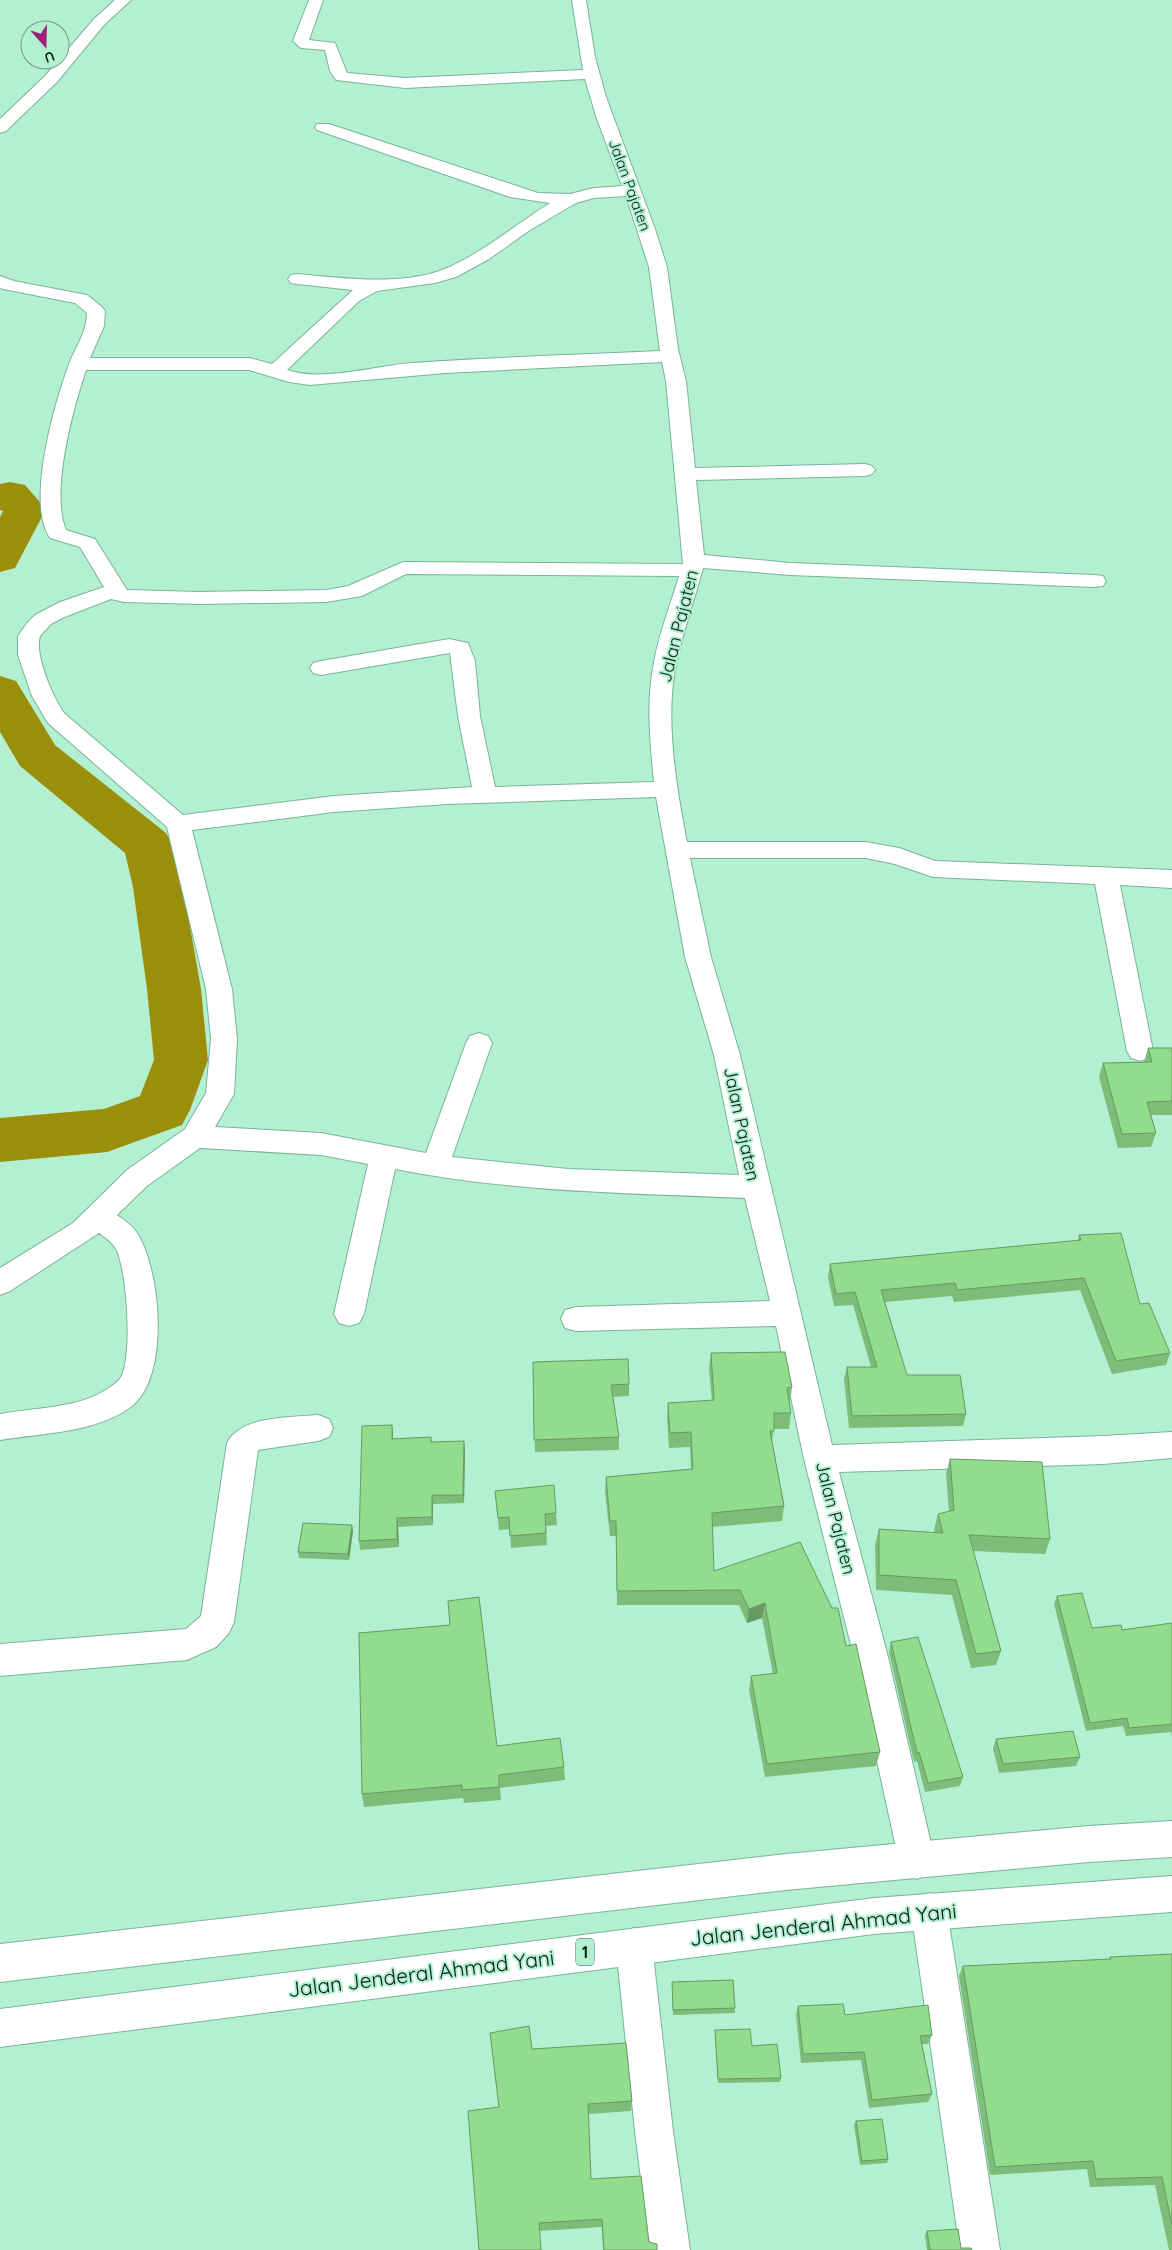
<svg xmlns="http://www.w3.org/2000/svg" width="1172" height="2250" viewBox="0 0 1172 2250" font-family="Quicksand,sans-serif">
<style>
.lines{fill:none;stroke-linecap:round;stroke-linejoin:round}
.river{fill:#9a8e0a;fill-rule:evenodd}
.minor-casing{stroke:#78b497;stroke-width:2}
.highway-casing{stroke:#78b497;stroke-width:2}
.minor{fill:#fff;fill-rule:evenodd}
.highway{fill:#fff;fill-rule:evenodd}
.wall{fill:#7dbd79}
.shaded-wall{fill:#669a63}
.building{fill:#91dc8d;stroke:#669a63}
.labels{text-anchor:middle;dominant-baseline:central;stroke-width:4;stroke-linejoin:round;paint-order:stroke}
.far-street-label{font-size:15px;fill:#082117;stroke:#b3f0d2}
.shield{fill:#b3f0d2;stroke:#3b5f4f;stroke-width:1}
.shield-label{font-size:16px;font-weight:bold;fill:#082117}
.street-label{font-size:18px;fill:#082117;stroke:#b3f0d2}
.near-street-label{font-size:21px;fill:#082117;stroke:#b3f0d2}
</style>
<rect width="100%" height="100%" fill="#b3f0d2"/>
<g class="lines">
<g class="river">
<path d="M10,482l15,3 21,24 -31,59 -15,4v-55l3,-6 -3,-1v-26z"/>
<path d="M0,676l16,5 39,64 111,88 7,12 10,42 18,102 7,71 -18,50 -8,15 -75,27 -107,10v-44l104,-9 36,-13 14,-36 -7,-71 -14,-102 -8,-34 -105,-87 -20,-34z"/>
</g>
<g class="minor-casing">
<g id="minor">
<path d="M115,0h16l-27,25 -47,57 -51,49 -6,2v-14l45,-43 49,-57z"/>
<path d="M309,0h14l-14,40 26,3 12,30 58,5 178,-8 -11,-70h14l9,57 11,40 49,132 12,38 11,82 8,32 9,87 170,-4 7,2 3,4 -3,4 -7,2 -169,4 8,75 87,8 304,12 8,1 3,5 -3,5 -8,1 -304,-12 -88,-7c-8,30 -19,61 -26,92 -13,55 -1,126 10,182h179l33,6 36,13 237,9v18l-52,-3 33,166 -4,7 -9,3 -9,-3 -4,-7 -32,-167 -162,-7 -38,-13 -29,-6h-176l21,99 29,98 92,390 271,-9 69,-4v26l-69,6 -264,8 49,185 47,204 -5,13 -13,5 -13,-5 -5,-13 -45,-204 -50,-198 -28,-133 -200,5 -11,-3 -4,-9 4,-9 11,-3 194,-6 -25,-103c-118,-5 -234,-6 -350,-29l-31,145 -5,9 -10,3 -10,-3 -5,-9 34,-150 -47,-9 -121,-7 -53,38 -30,29c7,5 15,10 20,18 24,37 33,143 -5,173 -35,27 -90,27 -132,34v-26c32,-6 81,-6 107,-25 5,-3 11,-7 14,-12 12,-21 6,-108 -5,-128 -4,-7 -11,-12 -17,-16l-89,58 -10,4v-27l73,-45 54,-53 58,-41 21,-36 5,-54 -5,-50 -39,-162 -119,-104 -16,-27 -14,-41v-19l9,-13 8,-8 25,-13 44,-15 -24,-40 -30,-9c-24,-34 4,-133 18,-171 6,-18 19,-34 19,-54l-12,-10 -72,-14 -3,-1v-12l14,5 73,14 15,12 3,4 -1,15 -14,32h159l23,6 81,-74 -56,-6 -6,-1 -3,-4 3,-4 6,-1c44,4 103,12 145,-4 37,-14 74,-46 108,-67l-40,-6 -193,-67 -2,-3 2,-3h12l209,69 32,1 24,-6 28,-2 -25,-67 -12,-40 -180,9 -69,-8 -6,-9 -5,-21 -24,-2 -8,-7zM626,196l23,71 11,84c-83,4 -165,6 -248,12 -36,3 -91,19 -125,7l72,-69 18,-10 58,-8 21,-6 33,-18 41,-29 46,-27 18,-5zM662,362l4,19 17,183 -280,-2 -55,24 -22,4 -126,2 -73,-2 -32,-51 -29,-9c-16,-39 7,-121 20,-160h163l40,12 21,3 135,-12zM406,574l273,2c-8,28 -20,57 -25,86 -8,40 -4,79 0,120l-159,5 -15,-71 -5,-55 -7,-18 -19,-4 -128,22 -8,2 -3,5 3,5 8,2 129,-22 8,63 14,71 -138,9 -151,19 -119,-102c-11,-16 -30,-58 -24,-77l11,-12 11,-6 49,-19 13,3 76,2 126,-2 36,-6zM656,797l29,160 29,98 25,120 -171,-6 -116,-12 40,-114 -4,-7 -9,-3 -9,3 -4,7 -40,110 -105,-20 -106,-6 19,-33 3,-55 -5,-50 -40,-159 142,-18 113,-8z"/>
<path d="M318,1415l11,4 4,9 -4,9 -11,4 -60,9 -24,172 -5,11 -13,14 -29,13 -187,16v-32l186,-15 15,-13 26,-173c14,-28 63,-25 91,-28z"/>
<path d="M929,1893l13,5 5,13 53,339h-40l-49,-339 5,-13z"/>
<path d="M634,1928l13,5 5,13 21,185 17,119h-40l-15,-119 -19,-185 5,-13z"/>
</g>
</g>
<g class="highway-casing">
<g id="highway">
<path d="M1172,1821v36l-83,5 -303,28 -786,92v-38l786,-90 303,-28z"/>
<path d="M1172,1876v36l-298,22 -874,113v-38l874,-111z"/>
</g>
</g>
<use href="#minor" class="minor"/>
<use href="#highway" class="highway"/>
</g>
<g class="wall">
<path d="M1148,1048h24v67h-21l5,18 -5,14 -33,1 -19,-71 4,-14 41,-1z"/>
<path d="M1079,1235l61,69 30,49 -4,12 -54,9 -32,-84 -126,12 -2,-6 -67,6 22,73 59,39 -3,12 -114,2 -5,-49 3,-12h24l-18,-62 -19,1 -6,-29 2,-13 248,-23z"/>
<path d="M711,1353l81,34 -2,16h-1l2,10 -2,16h-15l-2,12 12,65 -2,15 -70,6 2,44 132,75 34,106 -4,14 -111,11 -16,-87 2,-14 22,-2 -11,-56 -15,5 -8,-18h-122l-1,-69h-6l-5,-44 1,-15 85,-8 -1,-22 -21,1 -2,-30 1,-15 44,-2 -3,-32z"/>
<path d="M533,1362l96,22v12l-16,1 6,40v13l-84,2z"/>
<path d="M392,1425l1,14 38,-2 1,5 33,7 -1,54 -31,1v21l-35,2 1,20 -39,3 -1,-9z"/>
<path d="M950,1459l100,80 -5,15 -72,-3 28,100 -5,14 -25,3 -19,-73 -76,-5 -1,-45 4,-16 56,4 -1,-3 4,-16 11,-2 -3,-38z"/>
<path d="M495,1491l61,22 1,12 -11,1 1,19 -36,3 -1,-19 -11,1z"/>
<path d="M352,1525l1,6 -4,29 -50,-2 -1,-6z"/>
<path d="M1057,1596l35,32 30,2 50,-7v113l-1,-4 -45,4 -3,-10 -37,5 -32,-127z"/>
<path d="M891,1642l72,135 -3,9 -35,6 -8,-31 -3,1 -25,-110z"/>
<path d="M996,1739l84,18 -4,9 -77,7 -6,-25z"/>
<path d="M497,1746l67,21 1,13 -65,8 1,12 -37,3 -1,-5 -99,9 -2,-13z"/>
<path d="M1172,1954v296h-3l-14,-65 -65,2 -3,-18 -97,6 -31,-199 4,-10 146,-7 1,-2z"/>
<path d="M672,1982l63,26v5l-62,2z"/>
<path d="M798,2006l47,9 87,20 -4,9h-6l10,50 -4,8 -59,6 -8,-48 -60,3 -5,-48z"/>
<path d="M715,2030l37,16 29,32 -1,4 -62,1 -3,-49z"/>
<path d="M532,2049l100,52 -1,10 -43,3 3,65 58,63 8,8h-54l-1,-23 -63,4 -40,-124z"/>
<path d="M856,2121l32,38 -1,4 -27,2 -6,-40z"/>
<path d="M927,2231l34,17 11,2h-45l-2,-15z"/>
</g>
<g class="shaded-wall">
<path d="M392,1425l1,9v13l-1,-8z"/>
<path d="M464,1441l1,8 -1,54 -1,-8z"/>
<path d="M432,1495l1,9v21l-1,-8z"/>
<path d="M397,1518l1,9 1,20 -2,-8z"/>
<path d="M352,1525l1,6 -4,29 -1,-6z"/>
<path d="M765,1603l-3,15 -15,5 2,-14z"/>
</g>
<g class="building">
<path d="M1148,1048h24v53l-25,1 9,31 -34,1 -19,-71 49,-1z"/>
<path d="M1121,1233l19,71 9,-1 21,50 -54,8 -32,-83 -127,12 -2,-7 -74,7 26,85h53l6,39 -114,2 -5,-49h30l-22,-75 -19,2 -6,-30 251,-24 -2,-5z"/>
<path d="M785,1352l7,35 -5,1 4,25h-17v18h-4l14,75 -72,7 2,58 86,-29 32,66h6l8,38 10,-2 24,108 -113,12 -16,-88 26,-3 -12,-70 -16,6 -9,-19 -123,1 -1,-70h-6l-4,-44 87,-8 -2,-37 -21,1 -2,-30 46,-3 -3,-47z"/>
<path d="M628,1359l1,25 -18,1 8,52 -85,3 -1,-78z"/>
<path d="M392,1425v14l39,-2v5l33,-1 -1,54h-31v22l-35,1v21l-38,2 3,-115z"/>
<path d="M950,1459l92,3 8,77 -81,-4 32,116 -25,3 -20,-74 -77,-5v-46l64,4 -5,-19 16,-4z"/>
<path d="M554,1485l2,28 -11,1 1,19 -36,3 -1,-19 -11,1 -3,-27z"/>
<path d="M303,1523l49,2 -4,29 -50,-2z"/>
<path d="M1082,1593l10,35 29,-3 1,5 50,-7v101l-43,4 -2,-10 -37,5 -33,-127z"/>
<path d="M479,1597l18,149 63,-8 4,29 -65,8v12l-37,3v-5l-100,9 -3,-161 91,-8 -2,-24z"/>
<path d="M918,1637l45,140 -35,6 -9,-31 -2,1 -26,-111z"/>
<path d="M1073,1731l7,26 -77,7 -7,-25z"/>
<path d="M1172,1954v271l-10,-48 -66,2 -3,-18 -98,6 -32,-201 148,-7 -1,-2z"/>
<path d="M733,1980l2,28 -62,2 -1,-28z"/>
<path d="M843,2004l2,11 83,-10 4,30 -12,1 12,58 -60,6 -8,-48 -61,2 -5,-48z"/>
<path d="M529,2026l3,23 94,-6 6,58 -44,3 3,75 50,-3 8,66 8,2v6h-53l-2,-31 -63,4 2,27h-62l-11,-139 31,-4 -9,-74z"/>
<path d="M750,2029l2,17 25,-2 4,34 -63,1 -3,-49z"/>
<path d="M882,2119l6,40 -26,2 -6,-40z"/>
<path d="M958,2229l3,19h10l1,2h-42l-3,-19z"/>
</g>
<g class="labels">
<g class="far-street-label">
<text transform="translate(630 185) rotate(70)">Jalan Pajaten</text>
</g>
<rect class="shield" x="576" y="1938.5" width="18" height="27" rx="4"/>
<g class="shield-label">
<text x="585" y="1952">1</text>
</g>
<g class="street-label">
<text transform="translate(678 626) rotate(-76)">Jalan Pajaten</text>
<text transform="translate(742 1124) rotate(78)">Jalan Pajaten</text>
<text transform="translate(836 1518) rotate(76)">Jalan Pajaten</text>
</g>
<g class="near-street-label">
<text transform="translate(823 1924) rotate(-6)">Jalan Jenderal Ahmad Yani</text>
<text transform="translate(421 1973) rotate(-7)">Jalan Jenderal Ahmad Yani</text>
</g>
</g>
<g transform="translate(45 45) rotate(160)"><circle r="24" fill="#b3f0d2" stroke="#6f9d87"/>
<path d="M0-4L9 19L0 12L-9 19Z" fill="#9c2077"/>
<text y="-8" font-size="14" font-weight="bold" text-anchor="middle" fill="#082117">U</text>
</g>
</svg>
